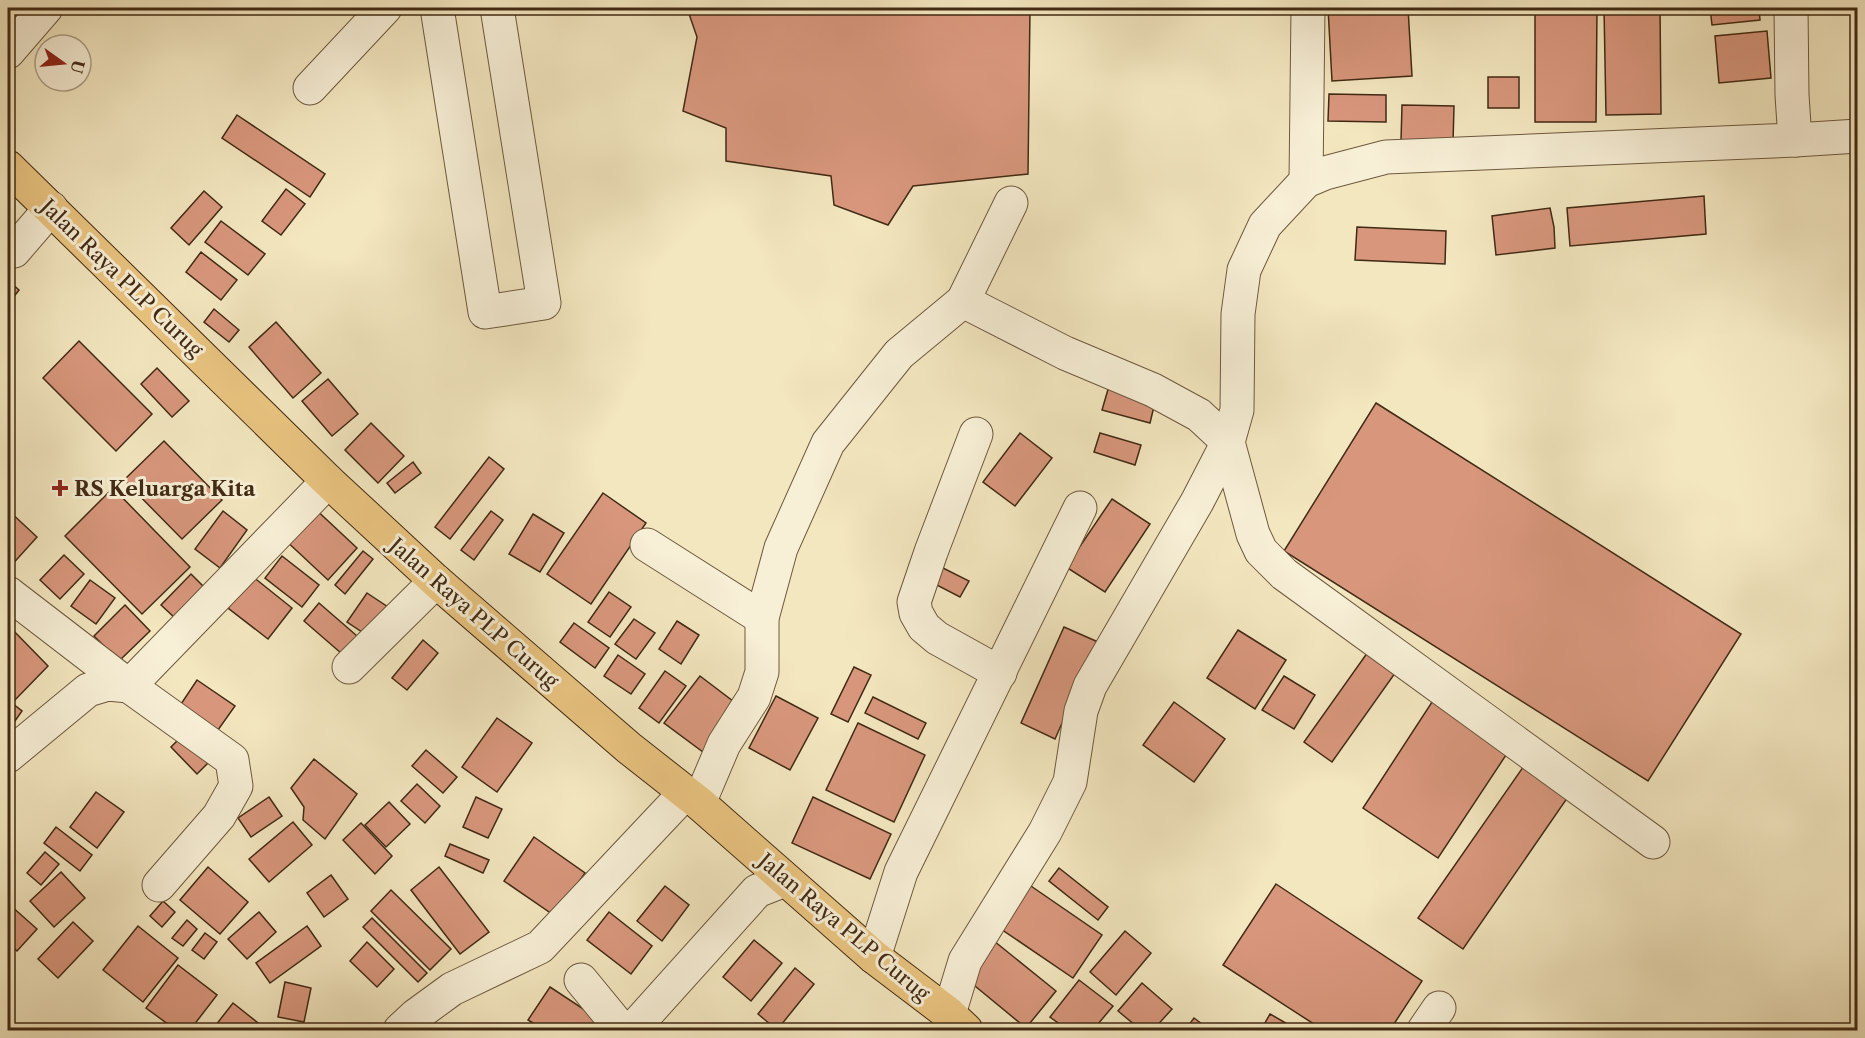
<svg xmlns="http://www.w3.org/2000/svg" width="1865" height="1038" viewBox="0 0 1865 1038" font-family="'Libre Caslon Text',serif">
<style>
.building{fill:#d8977d;stroke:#412a13;stroke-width:1.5}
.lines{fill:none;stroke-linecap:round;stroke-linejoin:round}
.minor-casing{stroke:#6e593e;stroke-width:35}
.major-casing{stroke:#412a13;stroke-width:35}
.minor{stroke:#f7efd6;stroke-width:33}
.major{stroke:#eac480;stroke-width:33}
.poi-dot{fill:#8f2418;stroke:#f7efd6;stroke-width:2}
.labels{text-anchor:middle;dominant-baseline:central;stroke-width:6;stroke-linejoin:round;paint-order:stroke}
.street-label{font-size:21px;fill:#412a13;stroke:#f7efd6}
.poi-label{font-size:21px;font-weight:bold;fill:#412a13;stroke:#f7efd6;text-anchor:start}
</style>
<rect width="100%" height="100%" fill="#f3e7c0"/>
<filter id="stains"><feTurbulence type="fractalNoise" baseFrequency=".00333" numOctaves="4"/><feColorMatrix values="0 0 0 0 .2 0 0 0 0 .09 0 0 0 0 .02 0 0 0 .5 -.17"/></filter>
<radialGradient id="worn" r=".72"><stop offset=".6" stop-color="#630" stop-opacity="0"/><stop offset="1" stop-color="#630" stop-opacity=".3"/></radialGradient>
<g class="building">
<path d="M687,8h343l-2,166 -115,12 -25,39 -54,-20 -3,-29 -105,-15v-33l-43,-17 14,-74z"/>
<path d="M1328,8h80l4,68 -80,5z"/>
<path d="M1535,8h62l-1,114h-61z"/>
<path d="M1604,8h56l1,106 -55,1z"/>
<path d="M1710,8h49l1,12 -48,5z"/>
<path d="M1767,31l4,47 -52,5 -4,-47z"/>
<rect x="1488" y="77" width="31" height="31"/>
<path d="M1329,94l57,1v27l-58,-1z"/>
<path d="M1402,105l52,1 -1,37 -52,-2z"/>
<path d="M237,115l88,59 -15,23 -88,-59z"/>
<path d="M286,189l19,15 -24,31 -19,-14z"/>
<path d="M204,191l18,16 -33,38 -18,-17z"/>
<path d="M1704,196l2,38 -136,12 -3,-38z"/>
<path d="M1550,208l4,19 1,21 -59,7 -4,-39z"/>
<path d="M221,221l44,33 -17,21 -43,-33z"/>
<path d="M1357,227l89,4 -1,33 -90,-4z"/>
<path d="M201,252l36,28 -16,20 -35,-28z"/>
<path d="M8,280l11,10 -11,14z"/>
<path d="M214,309l25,21 -10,12 -25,-20z"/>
<path d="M276,322l45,51 -28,25 -44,-51z"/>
<path d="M79,341l73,73 -36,37 -73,-73z"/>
<path d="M157,368l32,33 -17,16 -31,-33z"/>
<path d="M328,379l30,35 -26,22 -30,-35z"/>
<path d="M1109,386l47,12 -6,25 -48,-13z"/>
<path d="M1376,403l365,231 -93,147 -364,-230z"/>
<path d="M371,423l33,33 -26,27 -33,-33z"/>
<path d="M1020,433l32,25 -37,48 -32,-24z"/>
<path d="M1100,433l41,12 -6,20 -41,-13z"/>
<path d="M164,441l58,59 -40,39 -58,-59z"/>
<path d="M489,457l15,12 -54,70 -15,-12z"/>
<path d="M413,462l8,11 -26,20 -8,-10z"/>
<path d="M113,488l77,79 -48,47 -77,-78z"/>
<path d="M603,493l43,30 -55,81 -44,-30z"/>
<path d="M1112,499l38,25 -45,68 -39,-25z"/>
<path d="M311,505l46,43 -29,32 -46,-43z"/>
<path d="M8,510l29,27 -28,31 -1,-2z"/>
<path d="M223,511l24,19 -27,38 -25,-19z"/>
<path d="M491,511l12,9 -29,40 -13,-10z"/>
<path d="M533,514l31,19 -24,39 -31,-18z"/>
<path d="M363,551l10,8 -28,35 -10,-9z"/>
<path d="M64,555l20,19 -24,25 -20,-19z"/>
<path d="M282,556l37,29 -17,22 -37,-29z"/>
<path d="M935,564l34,17 -9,16 -33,-17z"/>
<path d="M191,574l15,15 -30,30 -15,-14z"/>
<path d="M252,576l40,32 -24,31 -40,-31z"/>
<path d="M90,580l25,18 -19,26 -25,-18z"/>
<path d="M609,592l22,15 -21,30 -22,-15z"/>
<path d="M367,593l24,16 -20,29 -24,-16z"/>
<path d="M319,603l45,39 -15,18 -45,-39z"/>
<path d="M125,605l25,26 -31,30 -25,-25z"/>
<path d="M634,619l21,14 -19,26 -21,-15z"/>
<path d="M677,621l22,14 -18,29 -22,-15z"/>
<path d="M574,623l35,25 -14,20 -35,-26z"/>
<path d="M8,625l40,41 -33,34 -7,-7z"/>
<path d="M1064,627l34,15 -43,97 -34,-16z"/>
<path d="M1238,630l48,30 -31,49 -48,-31z"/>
<path d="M423,640l15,13 -31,37 -15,-12z"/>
<path d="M1370,649l28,20 -66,93 -28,-20z"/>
<path d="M618,655l27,19 -14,20 -27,-18z"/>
<path d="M854,667l17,8 -23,47 -17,-8z"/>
<path d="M665,671l21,15 -27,37 -20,-15z"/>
<path d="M700,676l42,32 -35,47 -43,-32z"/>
<path d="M1284,676l31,19 -21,34 -32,-19z"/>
<path d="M197,680l38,26 -17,24 -37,-26z"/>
<path d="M776,696l42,22 -28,52 -41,-22z"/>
<path d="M873,697l53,26 -8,16 -53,-26z"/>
<path d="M1434,699l76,50 -72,109 -75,-50z"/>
<path d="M8,700l14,11 -14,20z"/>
<path d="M1174,702l51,37 -31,43 -51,-37z"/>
<path d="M497,718l35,25 -35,49 -35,-25z"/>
<path d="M858,723l67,32 -31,67 -68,-32z"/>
<path d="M188,730l26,27 -17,17 -26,-27z"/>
<path d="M426,750l31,27 -14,16 -31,-27z"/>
<path d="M314,759l43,35 -32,45 -22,-19 1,-13 -13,-19z"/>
<path d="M1526,763l44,31 -107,155 -45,-31z"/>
<path d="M417,784l23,22 -15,17 -24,-22z"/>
<path d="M96,792l28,20 -27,36 -27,-21z"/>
<path d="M269,797l13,19 -31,21 -13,-19z"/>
<path d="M476,797l26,12 -14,29 -25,-11z"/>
<path d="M813,797l78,37 -21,45 -78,-36z"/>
<path d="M389,802l21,22 -24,23 -21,-22z"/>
<path d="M293,822l19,23 -43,37 -20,-23z"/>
<path d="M361,823l31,33 -17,18 -32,-34z"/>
<path d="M56,827l36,28 -12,16 -36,-28z"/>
<path d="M534,837l51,36 -30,43 -51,-35z"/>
<path d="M450,844l39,16 -6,13 -38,-17z"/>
<path d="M45,852l14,12 -18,21 -14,-12z"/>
<path d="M208,867l40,35 -28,32 -40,-34z"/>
<path d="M439,867l50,65 -29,22 -49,-64z"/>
<path d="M1059,868l49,39 -10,13 -49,-39z"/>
<path d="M61,872l24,26 -31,29 -24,-26z"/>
<path d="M331,875l17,24 -24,18 -17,-24z"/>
<path d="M1028,884l74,51 -29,43 -75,-51z"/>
<path d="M1276,884l146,97 -32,49h-67l-100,-65z"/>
<path d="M665,886l24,19 -27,36 -25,-20z"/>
<path d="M391,890l60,59 -21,21 -59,-59z"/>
<path d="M163,901l12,11 -13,15 -12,-11z"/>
<path d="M10,905l27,24 -20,22 -9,-8v-35z"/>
<path d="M259,912l17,20 -29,27 -19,-20z"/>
<path d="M609,912l43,34 -21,28 -44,-34z"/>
<path d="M372,918l55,55 -9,9 -55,-55z"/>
<path d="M187,920l10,9 -14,17 -11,-8z"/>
<path d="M73,922l20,19 -35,37 -20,-19z"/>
<path d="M138,926l40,32 -35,44 -40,-32z"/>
<path d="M307,926l14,20 -51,37 -14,-20z"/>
<path d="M1125,931l26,22 -35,42 -26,-23z"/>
<path d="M205,933l12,9 -13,17 -12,-9z"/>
<path d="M754,940l28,23 -31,38 -28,-24z"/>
<path d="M994,941l62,50 -30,37 -62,-51z"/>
<path d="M367,942l27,27 -17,18 -27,-26z"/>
<path d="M178,965l39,30 -27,35h-14l-30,-22z"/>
<path d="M795,968l19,16 -37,46 -19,-16z"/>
<path d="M1079,980l34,26 -20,24h-25l-18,-13z"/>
<path d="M285,982l26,6 -7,34 -26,-5z"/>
<path d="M1142,983l30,26 -19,21h-12l-23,-19z"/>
<path d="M550,987l56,37 -5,6h-57l-16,-10z"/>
<path d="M233,1003l34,27h-55z"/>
<path d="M1270,1014l28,16h-37z"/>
<path d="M1194,1018l16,12h-25z"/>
</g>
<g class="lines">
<g class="minor-casing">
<g id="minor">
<path d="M437,8l48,304 59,-9 -47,-295"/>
<path d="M8,52l38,-44"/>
<path d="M310,88l75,-80"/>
<path d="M1795,140l63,-4"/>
<path d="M1306,181l2,-173"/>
<path d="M1011,203l-48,98 102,52 88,37 46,25 29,27 25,92 8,17 23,23 369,268"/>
<path d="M8,252l6,-1 37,-43"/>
<path d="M976,434l-45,118 -17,50 2,11 8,14 13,11 63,35"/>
<path d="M647,545l115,73"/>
<path d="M8,593l121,93 103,74 4,26 -17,30 -60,69"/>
<path d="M349,667l87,-86"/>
<path d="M129,686l199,-205"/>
<path d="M8,756l80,-66 20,-6 21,2"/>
<path d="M699,803l25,-59 30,-47 8,-25v-54l19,-70 47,-105 71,-89 64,-53"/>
<path d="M874,957l27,-85 179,-364"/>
<path d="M581,980l41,50"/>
<path d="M949,1014l16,-53 80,-129 25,-50 11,-71 9,-25 107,-184 31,-60 9,-32 1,-96 6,-44 21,-45 41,-44 19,-8 61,-16 409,-17 -3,-45 -1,-87"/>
<path d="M400,1030l15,-14 37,-27 88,-42 145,-154"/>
<path d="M632,1030l125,-139 28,-11"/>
<path d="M1424,1030l15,-22"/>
</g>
</g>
<g class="major-casing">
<path id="major" d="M8,167l320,314 108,100 193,167 70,55 175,154 75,57 17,16"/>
</g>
<use href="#minor" class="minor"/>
<use href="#major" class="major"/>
</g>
<path class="poi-dot" d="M57 479h6v6h6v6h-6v6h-6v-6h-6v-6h6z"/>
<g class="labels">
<g class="street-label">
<text transform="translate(122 278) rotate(44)">Jalan Raya PLP Curug</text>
<text transform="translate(474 613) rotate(41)">Jalan Raya PLP Curug</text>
<text transform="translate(844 927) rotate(40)">Jalan Raya PLP Curug</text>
</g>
<g class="poi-label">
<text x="74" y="488">RS Keluarga Kita</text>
</g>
</g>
<rect width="1865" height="1038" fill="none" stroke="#f3e7c0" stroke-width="30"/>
<rect x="9" y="9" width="1847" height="1020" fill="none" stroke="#412a13" stroke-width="3"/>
<rect x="15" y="15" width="1835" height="1008" fill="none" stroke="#412a13" stroke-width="1.5"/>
<g transform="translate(63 63) rotate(105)"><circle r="28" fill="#f7efd6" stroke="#aea088" stroke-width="1.5"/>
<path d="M0-4.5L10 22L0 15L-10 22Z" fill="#8f2418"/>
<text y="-9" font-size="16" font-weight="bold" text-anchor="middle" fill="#412a13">U</text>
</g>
<rect width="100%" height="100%" filter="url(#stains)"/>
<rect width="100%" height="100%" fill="url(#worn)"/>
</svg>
